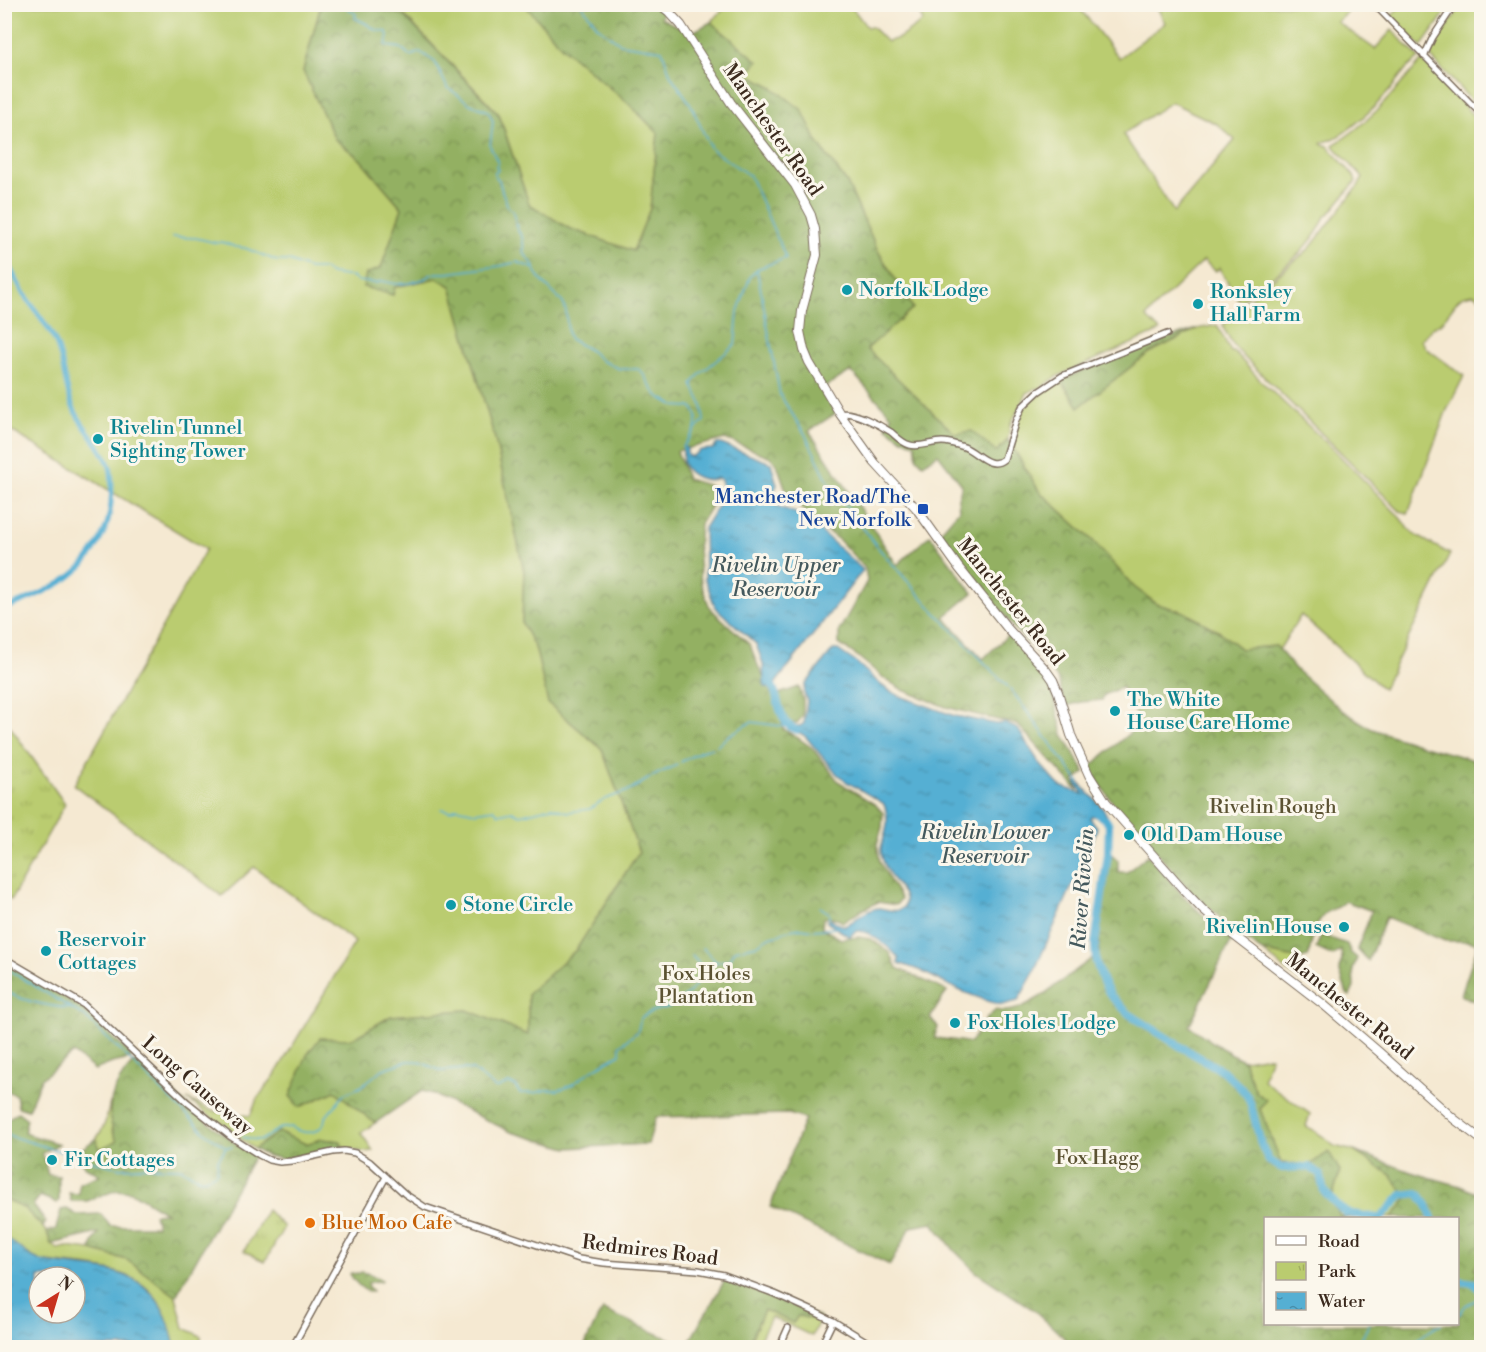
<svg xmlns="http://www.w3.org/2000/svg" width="1486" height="1352" viewBox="0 0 1486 1352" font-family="'Libre Bodoni',serif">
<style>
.green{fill:#bacc6f;stroke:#7a7b46;stroke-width:1.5;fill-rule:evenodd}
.forest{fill:url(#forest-crowns);stroke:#676d40;stroke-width:1.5}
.park{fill:url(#park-tufts);stroke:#7a7b46;stroke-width:1.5}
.water{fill:url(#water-ripples);stroke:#486c78;stroke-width:1.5;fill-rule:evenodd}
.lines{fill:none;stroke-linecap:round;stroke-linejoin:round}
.stream{stroke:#55afd3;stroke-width:1.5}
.canal{stroke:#55afd3;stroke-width:5}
.river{stroke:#55afd3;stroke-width:8}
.minor-casing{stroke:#7c6d5d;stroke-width:8}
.primary-casing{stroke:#7c6d5d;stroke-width:10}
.minor{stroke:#fff;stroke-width:5}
.primary{stroke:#fff;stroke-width:8}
.culture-dot{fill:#0f9aa8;stroke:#fbf7ec;stroke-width:2}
.transit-dot{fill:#1a4fb4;stroke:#fbf7ec;stroke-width:2}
.food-dot{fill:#e8710a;stroke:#fbf7ec;stroke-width:2}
.labels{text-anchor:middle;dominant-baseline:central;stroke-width:6;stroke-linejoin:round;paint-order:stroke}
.street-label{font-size:20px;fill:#3b2a1e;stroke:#fbf7ec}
.culture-label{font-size:20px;fill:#0d838f;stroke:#fbf7ec;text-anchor:start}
.transit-label{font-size:20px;fill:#164399;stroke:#fbf7ec;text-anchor:end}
.park-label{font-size:20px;fill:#5b5232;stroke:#fbf7ec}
.food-label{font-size:20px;fill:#c56008;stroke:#fbf7ec;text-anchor:start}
.water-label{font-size:21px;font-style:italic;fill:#44595d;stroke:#fbf7ec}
</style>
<defs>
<pattern id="forest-crowns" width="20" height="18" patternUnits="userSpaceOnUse" patternTransform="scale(1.5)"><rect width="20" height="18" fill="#93b062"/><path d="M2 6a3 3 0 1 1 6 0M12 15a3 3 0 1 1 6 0" fill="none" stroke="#798f50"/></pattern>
<pattern id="park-tufts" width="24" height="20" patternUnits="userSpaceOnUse" patternTransform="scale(1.5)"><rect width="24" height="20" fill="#bacc6f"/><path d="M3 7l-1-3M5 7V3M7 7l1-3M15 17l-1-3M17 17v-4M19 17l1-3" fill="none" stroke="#a1af60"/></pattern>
<pattern id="water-ripples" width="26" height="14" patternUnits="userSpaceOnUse" patternTransform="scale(1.5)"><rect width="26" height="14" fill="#55afd3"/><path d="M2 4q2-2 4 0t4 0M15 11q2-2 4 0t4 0" fill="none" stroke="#488fab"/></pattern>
</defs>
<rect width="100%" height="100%" fill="#fbf7ec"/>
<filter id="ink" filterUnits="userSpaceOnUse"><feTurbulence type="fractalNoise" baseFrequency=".0167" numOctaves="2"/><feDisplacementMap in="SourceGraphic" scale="12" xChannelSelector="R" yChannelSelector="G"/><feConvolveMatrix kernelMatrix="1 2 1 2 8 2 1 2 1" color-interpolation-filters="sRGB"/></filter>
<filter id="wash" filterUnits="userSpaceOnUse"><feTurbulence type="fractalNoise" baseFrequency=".008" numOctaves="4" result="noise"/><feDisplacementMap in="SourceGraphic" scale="24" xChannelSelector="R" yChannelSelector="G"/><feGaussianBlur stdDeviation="1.35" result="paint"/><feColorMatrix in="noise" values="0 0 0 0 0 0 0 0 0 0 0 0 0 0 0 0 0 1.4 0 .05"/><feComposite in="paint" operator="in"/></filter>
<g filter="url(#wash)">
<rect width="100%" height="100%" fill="#f5e9d2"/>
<g class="green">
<path d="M4,5h317l-18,66 32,68 25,20 42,49 -21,60 -15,6 27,21 2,-8 42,-9 14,8 44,153 29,132 -2,52 14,27 12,53 54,46 37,103 -63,98 -48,43v42l-61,-25 -76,6 -39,23 -52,68 35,-16 40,32 -14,10 12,18 -10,1 -20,-5 -3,-6 -19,-2 -15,5 -27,-12 -25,17 -67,-50 25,12 38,5 7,-17 18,-24 80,-133 -101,-75 -32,29 -148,-111 132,-236 -201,-122z"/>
<path d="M358,5h167l38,43 67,57 28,28 -8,76 -17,42 -65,-23 -39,-24 -30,-90 -95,-99z"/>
<path d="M728,5h122l17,22h5l15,15 12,-4 24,-17 -6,-12 -6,-4h166l42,53 46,-35 -9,-18h198l-17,17 3,2 35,25 17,-19 27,28c-5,5 -13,10 -17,16 -4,4 -7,10 -11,15 -14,16 -49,52 -69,53l-1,2 7,2 26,30 2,5 -28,34 -3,1c-12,34 -55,62 -83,84l-4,-1 -19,-31 -3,3c-6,-3 -8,-7 -12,-11l-49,47 -9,10 14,14 -102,45 -19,13 -3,-1 -9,5 -17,32 -2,15 -12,12 -11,-10 -30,-8 -89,-85 47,-41 -35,-57 -31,-68 -30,-41 -15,-32 -33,-25 -22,-11 11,-13 -47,-39zM1171,102l46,22 18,16 -61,72 -51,-78z"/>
<path d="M1401,5v-1l50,1 -30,42 -30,-31z"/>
<path d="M1462,5h19v106l-53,-57z"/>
<path d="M1422,60l59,64 1,175 -9,-5 -10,2 -5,4 -18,24 -6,2 -13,14 5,8 38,28 -18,36 -38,102 -8,-3 -156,-154 -10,-11 -12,-20 26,-22 -2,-2 64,-54 48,-62 5,-8 -30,-33c36,-21 62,-54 89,-85z"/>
<path d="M1217,325l14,27h3l29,31 71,67 63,64 11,14 9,8 33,18 -67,135 -82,-74 -22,35 -3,-4 -35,3 -23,-18 -34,-19 -27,-8 -23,-17 -41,-46 -54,-50 -27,-45c2,-11 4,-23 9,-33 7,-14 27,-25 40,-33l18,27 70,-54 48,-24z"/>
<path d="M1262,951l38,8v22z"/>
<path d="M1271,1056l-8,24 47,34 -4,12 18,11 10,9 20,5 37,24 16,23 -15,20h-36l-16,-2 -9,-15 9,-30 -31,-6 -28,-2 -21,-54 6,-9 -10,-8 -13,-32z"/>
<path d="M110,1102l2,28 5,11 -17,8 -4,-10c9,-11 11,-22 14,-37z"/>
<path d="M4,1199l16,7 5,3 22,23 4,12 7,5 9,-2 24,3 36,10 49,36 8,32 17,8v4l-7,7h-19c-4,-13 -7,-27 -13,-39 -22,-45 -79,-40 -121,-47 -13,-5 -25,-15 -36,-24z"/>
<path d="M764,1310l29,13 5,-8 21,6 -7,15 -41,-19 -15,30 -9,1z"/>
</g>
<g class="forest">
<path d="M321,5h37l45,10 96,100 30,89 39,24 65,23 17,-42 8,-76 -28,-28 -67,-57 -38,-43h140l-4,13 30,15 20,-11 9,8 38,31 -10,13 21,11 33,25 15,32 30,41 31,68 35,57 -46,41 88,85 17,-3 24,21 12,-12 31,51 54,50 41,46 23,17 27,8 34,19 23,18 35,-3 20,24 47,41 29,18 52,17 57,16v242l-20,-9 17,-51 -9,-3h-24l-59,-24 -18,44 -11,-12 15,-38 -27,-10c-6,9 -12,6 -19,12 -11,8 -15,32 -18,44l-8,2 -38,-8 -26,-19 -44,-40 -73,-81 -20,-28 -9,-16 50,-43 -18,-37 -18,8 -2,5 -21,2 -15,4 -9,-28 -24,-30 -19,-20 -74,-96 19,-22 -1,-12 4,-13 -24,-31 -15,10 -6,-6 -2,-15 -11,-3 -18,-13 6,-11 -41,-45 -31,19 16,23 -27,18 88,134 33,-30 43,58 -29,24 39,42 25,-24 42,47 13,52 22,39 -11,7 4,11 -60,-66 -72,-18 -43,-17 -18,-11 -29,-24 -17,-11v-13l28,-50 -2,-13 -25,-27 -24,-18 -29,-30 -9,-26 -7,-10 -46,-18 -48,12 10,28 27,8 2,11 -16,26 -2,24 3,36 9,24 40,37 9,23 14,28 26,-9 4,13v16l-6,7 -15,1 1,5 15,9 14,10 27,34 37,23 7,8 -1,14 -5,18 3,17 11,21 10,16 -5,6 -18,-3 -14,7 -21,13 -10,-5 -10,1 -1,10 19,11 18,-2 12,2 19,14 7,15 50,23 -17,27 8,9 -4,11 26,3 10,2 17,-25 9,-8c17,4 30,-5 44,-13l59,-44v-16l12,-83 7,6v12h9l21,-17c25,31 52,61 84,84l-43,87 34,23 20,11 13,32 10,8 -6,9 21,54 28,2 20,-13 11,19 -9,30 9,15 16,2h-90v106h192v-106h-66l15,-20 -16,-23 -37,-24 57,21 49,14 21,9v63l-7,10 7,5v74h-407l-40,-37 -58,-38 -22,-22 -21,-27 -22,4 -21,38 -120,-58 35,-88 -16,-5 -133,3 -8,27 -81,4 -56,-16 -78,-38 -11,-3 -47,32 -40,-32 -36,16 -9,-11 17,-41 13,-17 32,1 39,-23 76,-6 61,25v-42l48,-43 63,-98 -37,-103 -54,-46 -12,-53 -14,-27 2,-52 -29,-132 -44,-153 -14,-8 -42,9 -2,8 -30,-8 3,-13 15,-6 21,-60 -42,-49 -25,-20 -32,-68z"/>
<path d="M1197,329l-48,24 -70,54 -18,-27c44,-20 89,-37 136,-51z"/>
<path d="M1321,935l26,9 4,9 6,5 -4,11 1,18 -4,9 -3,-2 -8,-25 3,-9 -1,-10 -8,6 -17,-8z"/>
<path d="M5,962l77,46 48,46 1,5 -19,4 -17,7 -22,-17 -32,26 -13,31 -10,-3 -2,-12 -11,-5z"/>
<path d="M134,1062l6,1c36,33 73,66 114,93l-78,140 -49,-36 -36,-10 2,-8 6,-9 -48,11 -4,-12 9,-3 5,-19 6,-1 10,6 24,-1 9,12h47l-3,-12 12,-1 -34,-21 -15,-2 -30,11h-16l-2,-8 10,1v-11l21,-8 -16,-9 -4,-16 16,-11 4,10 17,-8c-14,-31 -6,-55 17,-79z"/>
<path d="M18,1112l9,7 -3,14 35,11 -17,9 6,22 11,1v24l-2,3 -17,-7 -7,9 13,17 -3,5 -18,-18 -20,-10v-19l6,-5 -6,-4v-50z"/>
<path d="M278,1132l28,12 15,-5 19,2 3,6 -60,12 -16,-3 -13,-7z"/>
<path d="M361,1272l9,2 12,6 -1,2 -5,-1 -8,2v4l4,3v2c-8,0 -18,-10 -22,-18l1,-1 7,1z"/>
<path d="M725,1280l42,15v2l4,2 3,-2 46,21 -1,3 -21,-5 -5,7 -29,-13 -17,37h-163l13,-28 6,-9 71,31 8,3h6z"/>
</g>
<g class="park">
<path d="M4,718l61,86 -54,96 -7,-4z"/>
<path d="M267,1210l17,17 -19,35 -21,-11z"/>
</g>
<g class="water">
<path d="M717,444h4l50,19 6,22 -4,8 4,13c8,3 19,6 26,11 21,16 40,35 60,53l-88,114 -5,4 -5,-1 -1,-4 -1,-19 -7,-20 -41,-37 -7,-20 -3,-7 -1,-52 15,-24 3,-19 -1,-5 -3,-2c-12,5 -31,-2 -35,-15 -1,-5 0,-11 0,-16l4,1v6l4,3 10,-7 12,-1z"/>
<path d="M833,650h5l19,13 23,21 8,6 12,6 55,20 42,8 7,-1 14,6 22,35 16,18 4,4 23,8 -7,-11 2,-2c9,13 24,21 30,37l-3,4 -10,-6h-3l-2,2 7,9 -1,5 -64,144 -14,25 -16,4 -14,-4 -27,-10 -42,-21 -21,-7 1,-4c-6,-9 -30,-29 -41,-28 -5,1 -5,2 -8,6l-22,-14 -1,-2 5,-2 4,4 9,3c10,-5 21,-17 33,-18 7,0 21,7 26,-2 6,-9 -8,-21 -12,-28 -4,-6 -8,-14 -10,-21 -3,-11 2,-17 4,-27 2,-7 1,-21 -3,-27l-38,-22 -10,-9 -29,-35 -6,-4 -12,-4v-4l12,1 4,-3 3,-22 -3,-8 1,-8z"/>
<path d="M5,1237l26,19 10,5c46,10 99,0 123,51 6,11 8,24 11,35h-170zM39,1277h36v36h-36z"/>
</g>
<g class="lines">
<g class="stream">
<path d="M346,4l1,4 9,6 -1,4 10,5 11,7 11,2 1,5 -2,8 1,1c15,3 11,-2 23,10l10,-4 15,10 12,25 23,17 18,7 5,10 -3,25 8,17 -2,3 2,4 -3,3v3l4,4 3,11 6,16 5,4 4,18 5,8 2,11 -1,4 9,11 7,15 24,25 3,8 2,23 2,5 21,12 11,10 18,8h18l4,3 11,18 5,6 17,10 15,1 4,2 3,8 -2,12"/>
<path d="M581,4l17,23 23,17 41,6 9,26 19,27 21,46 39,27 36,82 -29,11 -7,8 -12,34 -3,34 -35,29 -8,10 10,21 2,16 -9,9 -12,17v2"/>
<path d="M172,237l24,1 21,5 5,-1 14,5 9,1 32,13h12l20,8h14l8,5 22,3 5,4 7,1 11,1 6,-2 14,3 14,-1 14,-4 8,-5 4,-1h11l53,-7 17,-4 18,7"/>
<path d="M757,270l23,125 25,39 25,51 50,65 54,61 78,80 67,91"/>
<path d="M717,746l11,-10 23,-14 37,5"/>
<path d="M681,762l20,-11 11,-3"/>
<path d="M441,809l9,2 7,-3 18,4 19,-3 5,5 13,-3 8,4 32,-8 16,5 22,-3 15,-10 26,-9 20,-13 26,-12"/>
<path d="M820,907l9,6v6"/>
<path d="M703,948l13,14"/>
<path d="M692,956l12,13"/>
<path d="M4,967l80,49 124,119 18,12"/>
<path d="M9,993c13,8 48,15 63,15"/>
<path d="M4,1134l58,18"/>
<path d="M243,1137l6,2 12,1c7,-3 13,-10 21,-12 1,0 8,-1 9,-1 3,1 6,4 9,4 11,4 24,-1 25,-13l19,-24 16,-7 23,-18 25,-8h9l25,10 23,-2 8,1 22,18h3l11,-5 6,3 5,7h14l12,-3h12l7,-2 8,-4 22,-16 25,-14v-9c4,-3 17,-12 18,-15 2,-5 0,-9 4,-13 7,-7 18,-7 27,-10 7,-3 13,-8 19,-13 15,-14 14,-35 41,-33l6,-11 22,-5 12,-8 12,-3 4,-3 16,-3 12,2 23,-2"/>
<path d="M73,1156l47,12 21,-1 39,1c15,6 19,18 37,4l1,-12 8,-13h6"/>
<path d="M1458,1315l8,-10 16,-8"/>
<path d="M1357,1348l12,-24"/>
<path d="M1407,1348l19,-15 15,-9"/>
</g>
<path class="canal" d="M4,256c8,16 15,30 24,44 10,14 21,27 28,43 9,21 8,45 18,66 9,21 28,35 36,58 3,12 2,24 1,36 -1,13 -4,24 -10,35 -20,43 -56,54 -97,71"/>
<g class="river">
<path d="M773,687c7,16 6,37 24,43"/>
<path d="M1098,814l8,6 3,5 -1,29 -13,90 1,18 7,20 8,14 18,18 49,31 45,26 17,16 8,10 3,8 10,39 8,17 13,7 27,-1 11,7 4,18 22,21 31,5"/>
<path d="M1381,1218l21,-23 16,-2 9,12 5,13"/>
<path d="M1458,1281l16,2 8,9"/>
</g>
</g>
</g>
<g filter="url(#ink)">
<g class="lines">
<g class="minor-casing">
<g id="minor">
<path d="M1374,4l108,111"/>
<path d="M1424,56l9,-19 22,-33"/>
<path d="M840,414c12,-4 40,11 51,18 6,5 11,11 19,13 10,3 21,-3 32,-3 6,0 16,3 22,5 13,5 26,24 40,12l12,-39 6,-13 16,-15 24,-16 105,-42"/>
<path d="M4,958l80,47 103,97 44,35 28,18 10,5 11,2 12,-1 41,-9 11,-1 11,2 15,9 35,32 20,13 154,52 25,4 94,7 26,5 51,19 40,18 18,9 44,27"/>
<path d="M782,1342l11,6"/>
<path d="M292,1348l94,-171"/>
<path d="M779,1348l9,-20"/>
<path d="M820,1348l13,-27"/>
</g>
</g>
<g class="primary-casing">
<path id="primary" d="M659,4l10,8 12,13 50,78 64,82 16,30 4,14 2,26 -15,56 -2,20 4,19 5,12 31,52 35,49 41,45 43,60 49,61 38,41 7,10 5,12 13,43 18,40 17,27 77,87 19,20 17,15 105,81 55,47 75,67 28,21"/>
</g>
<use href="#minor" class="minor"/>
<use href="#primary" class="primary"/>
</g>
</g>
<g class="culture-dot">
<circle cx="847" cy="290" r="6"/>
<circle cx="1198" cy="304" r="6"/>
<circle cx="98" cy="439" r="6"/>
<circle cx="1115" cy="711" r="6"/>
<circle cx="1129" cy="835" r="6"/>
<circle cx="451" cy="905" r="6"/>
<circle cx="1344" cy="927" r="6"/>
<circle cx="46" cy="951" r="6"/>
<circle cx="955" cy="1023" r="6"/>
<circle cx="52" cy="1160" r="6"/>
</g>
<rect class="transit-dot" x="917" y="503" width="12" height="12" rx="3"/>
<circle class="food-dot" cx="310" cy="1223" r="6"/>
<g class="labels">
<g class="street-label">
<text transform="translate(772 130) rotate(55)">Manchester Road</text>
<text transform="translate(1010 602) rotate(51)">Manchester Road</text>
<text transform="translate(1349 1007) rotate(39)">Manchester Road</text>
<text transform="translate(197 1086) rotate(41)">Long Causeway</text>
<text transform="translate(650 1251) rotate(7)">Redmires Road</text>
</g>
<g class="culture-label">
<text x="859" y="290">Norfolk Lodge</text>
<text x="1210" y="292">Ronksley<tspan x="1210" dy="23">Hall Farm</tspan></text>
<text x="110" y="428">Rivelin Tunnel<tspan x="110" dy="23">Sighting Tower</tspan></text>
<text x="1127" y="700">The White<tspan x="1127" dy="23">House Care Home</tspan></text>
<text x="1141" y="835">Old Dam House</text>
<text x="463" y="905">Stone Circle</text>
<text x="1332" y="927" text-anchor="end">Rivelin House</text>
<text x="58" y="940">Reservoir<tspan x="58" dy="23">Cottages</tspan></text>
<text x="967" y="1023">Fox Holes Lodge</text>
<text x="64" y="1160">Fir Cottages</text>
</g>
<g class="transit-label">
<text x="911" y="497">Manchester Road/The<tspan x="911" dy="23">New Norfolk</tspan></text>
</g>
<g class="park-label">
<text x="1273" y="807">Rivelin Rough</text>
<text x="706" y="974">Fox Holes<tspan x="706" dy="23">Plantation</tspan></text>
<text x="1097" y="1158">Fox Hagg</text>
</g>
<g class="food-label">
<text x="322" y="1223">Blue Moo Cafe</text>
</g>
<g class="water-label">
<text x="776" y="566">Rivelin Upper<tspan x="776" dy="24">Reservoir</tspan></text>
<text x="985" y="833">Rivelin Lower<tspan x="985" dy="24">Reservoir</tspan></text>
<text transform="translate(1083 889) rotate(-86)">River Rivelin</text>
</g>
</g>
<rect width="1486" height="1352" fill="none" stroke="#fbf7ec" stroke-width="24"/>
<rect x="1264" y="1217" width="195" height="108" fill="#fbf7ec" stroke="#aea59a" stroke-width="1.5"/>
<rect x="1276" y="1236" width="30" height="9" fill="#ffffff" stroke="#aea59a" stroke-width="1.5"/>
<text x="1318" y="1247" font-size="18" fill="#3b2a1e">Road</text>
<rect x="1276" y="1262" width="30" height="18" fill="url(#park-tufts)" stroke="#aea59a" stroke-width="1.5"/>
<text x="1318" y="1277" font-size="18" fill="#3b2a1e">Park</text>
<rect x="1276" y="1292" width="30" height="18" fill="url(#water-ripples)" stroke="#aea59a" stroke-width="1.5"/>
<text x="1318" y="1307" font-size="18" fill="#3b2a1e">Water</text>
<g transform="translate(57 1295) rotate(37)"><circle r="28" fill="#fbf7ec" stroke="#aea59a" stroke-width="1.5"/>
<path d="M0-4.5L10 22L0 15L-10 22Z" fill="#c8321e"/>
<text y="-9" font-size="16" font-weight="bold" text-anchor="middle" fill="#3b2a1e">N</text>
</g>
</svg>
